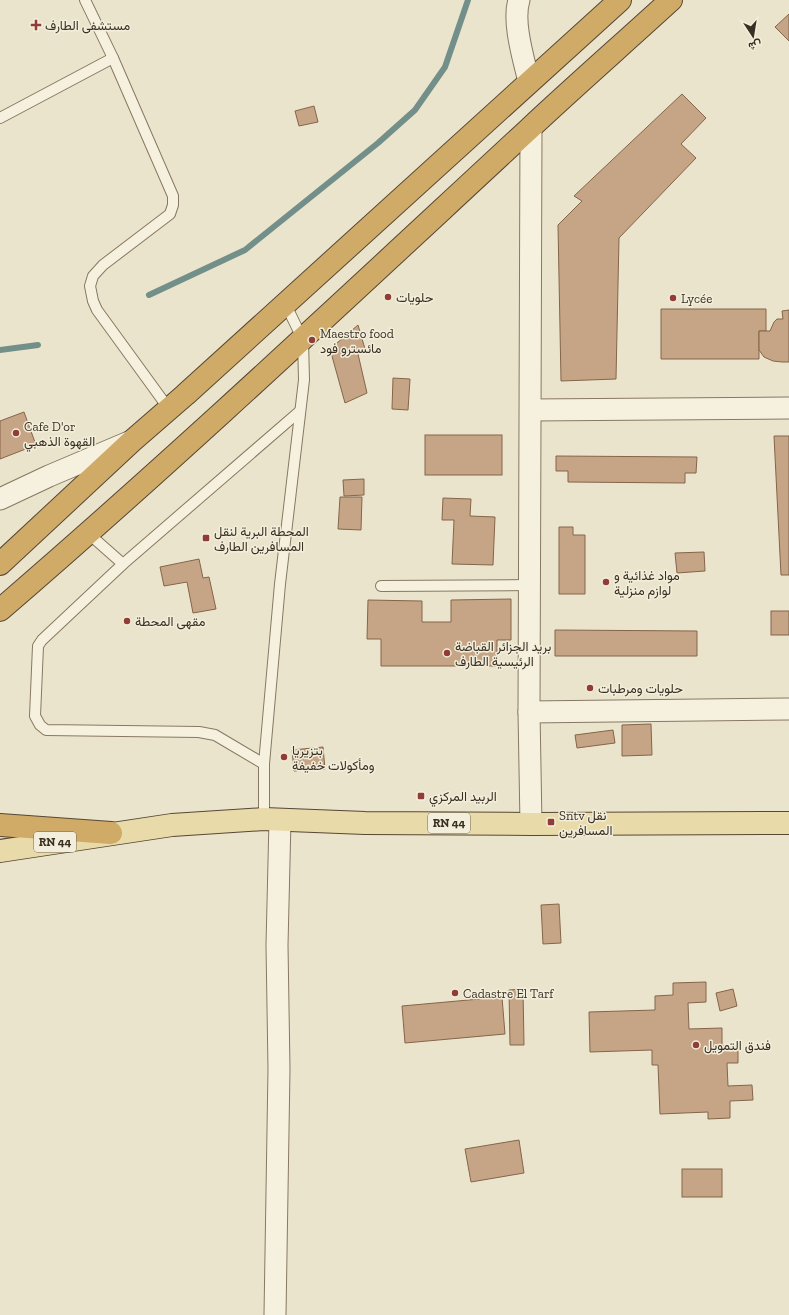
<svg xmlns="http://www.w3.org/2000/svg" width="789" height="1315" viewBox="0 0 789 1315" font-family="'Zilla Slab',Vazirmatn,serif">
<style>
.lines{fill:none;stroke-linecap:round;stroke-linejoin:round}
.stream{stroke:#738f8a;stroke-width:6}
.building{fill:#c6a586;stroke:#84654a}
.lane-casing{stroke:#877861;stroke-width:12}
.street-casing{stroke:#877861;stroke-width:23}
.primary-casing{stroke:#564735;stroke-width:24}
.highway-casing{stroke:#564735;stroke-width:24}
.lane{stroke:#f6f1df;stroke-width:10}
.street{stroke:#f6f1df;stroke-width:21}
.primary{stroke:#e9daa9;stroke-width:22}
.highway{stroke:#d0aa67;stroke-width:22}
.poi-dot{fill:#903d37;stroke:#f3eedb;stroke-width:1.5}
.labels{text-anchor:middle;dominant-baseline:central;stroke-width:3;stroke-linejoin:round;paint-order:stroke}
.shield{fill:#f3eedb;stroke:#71695a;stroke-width:1}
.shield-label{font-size:12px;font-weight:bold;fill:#393023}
.poi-label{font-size:13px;fill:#393023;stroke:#f3eedb;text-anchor:start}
</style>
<rect width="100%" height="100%" fill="#ebe4cc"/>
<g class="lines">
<g class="stream">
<path d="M149,295l96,-45 133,-107 37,-33 30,-43 23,-67"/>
<path d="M0,350l38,-5"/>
</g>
</g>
<g class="building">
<path d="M789,14v27l-14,-14z"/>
<path d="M682,94l24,24 -25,26 15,14 -77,80 -3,141 -55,2 -3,-156 24,-24 -8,-5z"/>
<path d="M314,106l4,16 -19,4 -4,-15z"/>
<path d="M661,309h105v22h-7v28h-98z"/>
<path d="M789,310v52h-7l-9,-1 -9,-4 -5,-7v-19h11l4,-9 3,-3h6l-1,-8z"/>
<path d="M358,325l7,24 -7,5 9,39 -22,10 -15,-54z"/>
<path d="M393,378l17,1 -2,31 -16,-1z"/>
<path d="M24,412l12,33 -36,14v-38z"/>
<rect x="425" y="435" width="77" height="40"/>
<path d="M774,436h15v139h-8z"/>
<path d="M556,456l141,1 -1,16h-11v10l-117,-1v-11h-12z"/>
<path d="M364,479v16l-20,1 -1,-16z"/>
<path d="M340,497h22l-1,33 -23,-1z"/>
<path d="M443,498l28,1 -1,17 25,1 -2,48 -41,-1 2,-44h-12z"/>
<path d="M559,527h14v8h12v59h-26z"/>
<path d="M704,552l1,19 -28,2 -2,-20z"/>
<path d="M199,559l4,19 6,-1 7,32 -23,4 -6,-31 -23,4 -4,-19z"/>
<path d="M511,599v41h-14v26h-116v-27h-14l1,-39 54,1v21h29v-22z"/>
<rect x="771" y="611" width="18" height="24"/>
<path d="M555,630l142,1v25h-142z"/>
<path d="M651,724l1,31 -30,1v-31z"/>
<path d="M613,730l2,13 -38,5 -2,-13z"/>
<path d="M323,747l2,22 -31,2 -2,-21z"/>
<path d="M559,904l2,39 -18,1 -2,-39z"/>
<path d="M706,982v20l-18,1 1,26 33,-1v18h16v17h-11l1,23 24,-1 1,15 -23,1v17l-22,1v-7l-48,2 -2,-49h-6v-15l-62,2 -1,-40 66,-2v-14l18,-1v-12z"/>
<path d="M523,989l1,56h-14l-1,-55z"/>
<path d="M733,989l4,17 -17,5 -4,-18z"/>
<path d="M502,997l3,37 -100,9 -3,-37z"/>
<path d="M519,1140l5,33 -53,9 -6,-33z"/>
<rect x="682" y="1169" width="40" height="28"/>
</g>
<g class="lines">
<g class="lane-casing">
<g id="lane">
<path d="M85,0l28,58 60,138v9l-3,9 -67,51 -10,11 -3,10 3,15 4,9 72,99"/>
<path d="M0,118l113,-60"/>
<path d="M89,534l34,30"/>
<path d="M381,586l149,-1"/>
<path d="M264,764l-49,-29 -16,-3 -153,-2 -6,-5 -5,-9 3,-70 4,-6 81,-76 177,-153"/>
<path d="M264,819v-55l16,-180 24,-204 -1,-40 -18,-37"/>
</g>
</g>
<g class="street-casing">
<g id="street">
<path d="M519,0c-7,22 5,60 10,82"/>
<path d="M531,410l258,-2"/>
<path d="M0,499l49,-23 80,-34"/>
<path d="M529,712l260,-3"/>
<path d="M531,824l-2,-112 2,-585"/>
<path d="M275,1315l4,-246 -2,-124 3,-125"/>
</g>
</g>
<g class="primary-casing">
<path id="primary" d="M0,851l172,-26 92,-6 101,4 166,1 258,-1"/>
</g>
<g class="highway-casing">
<g id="highway">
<path d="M0,564l132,-123 53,-46 435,-395"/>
<path d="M0,610c181,-156 354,-319 529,-481 47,-44 95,-86 142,-129"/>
<path d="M0,825l111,8"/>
</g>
</g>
<use href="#lane" class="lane"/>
<use href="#street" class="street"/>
<use href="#primary" class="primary"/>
<use href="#highway" class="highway"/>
</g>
<g class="poi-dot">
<path d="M34 19h4v4h4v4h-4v4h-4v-4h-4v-4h4z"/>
<circle cx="388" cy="297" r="4"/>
<circle cx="673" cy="298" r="4"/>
<circle cx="312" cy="340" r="4"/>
<circle cx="16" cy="433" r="4"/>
<rect x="202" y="534" width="8" height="8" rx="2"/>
<circle cx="606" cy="582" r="4"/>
<circle cx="127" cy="621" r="4"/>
<circle cx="447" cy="653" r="4"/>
<circle cx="590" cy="688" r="4"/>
<circle cx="284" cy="757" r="4"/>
<rect x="417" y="792" width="8" height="8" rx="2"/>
<rect x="547" y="818" width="8" height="8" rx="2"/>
<circle cx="455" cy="993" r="4"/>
<circle cx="696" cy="1045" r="4"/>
</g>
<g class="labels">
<g class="shield">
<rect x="428" y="813" width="42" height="20" rx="3"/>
<rect x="34" y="832" width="42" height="20" rx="3"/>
</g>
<g class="shield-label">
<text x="449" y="823">RN 44</text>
<text x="55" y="842">RN 44</text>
</g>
<g class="poi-label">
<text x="45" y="25">مستشفى الطارف</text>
<text x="396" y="297">حلويات</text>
<text x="681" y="298">Lycée</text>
<text x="320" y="333">Maestro food<tspan x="320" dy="15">مائسترو فود</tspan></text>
<text x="24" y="426">Cafe D'or<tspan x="24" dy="15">القهوة الذهبي</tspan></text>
<text x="214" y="531">المحطة البرية لنقل<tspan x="214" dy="15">المسافرين الطارف</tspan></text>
<text x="614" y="575">مواد غذائية و<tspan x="614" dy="15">لوازم منزلية</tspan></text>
<text x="135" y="621">مقهى المحطة</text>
<text x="455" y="646">بريد الجزائر القباضة<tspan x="455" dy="15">الرئيسية الطارف</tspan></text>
<text x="598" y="688">حلويات ومرطبات</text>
<text x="292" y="750">بتزيريا<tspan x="292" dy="15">ومأكولات خفيفة</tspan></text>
<text x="429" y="796">الربيد المركزي</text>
<text x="559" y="815">Sntv نقل<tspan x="559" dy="15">المسافرين</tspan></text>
<text x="463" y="993">Cadastre El Tarf</text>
<text x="704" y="1045">فندق التمويل</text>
</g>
</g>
<g transform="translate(753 36) rotate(168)" stroke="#f3eedb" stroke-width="3" paint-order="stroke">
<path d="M0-3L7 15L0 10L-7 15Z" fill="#393023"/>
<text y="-6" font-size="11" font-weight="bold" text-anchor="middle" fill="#393023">ش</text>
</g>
</svg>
